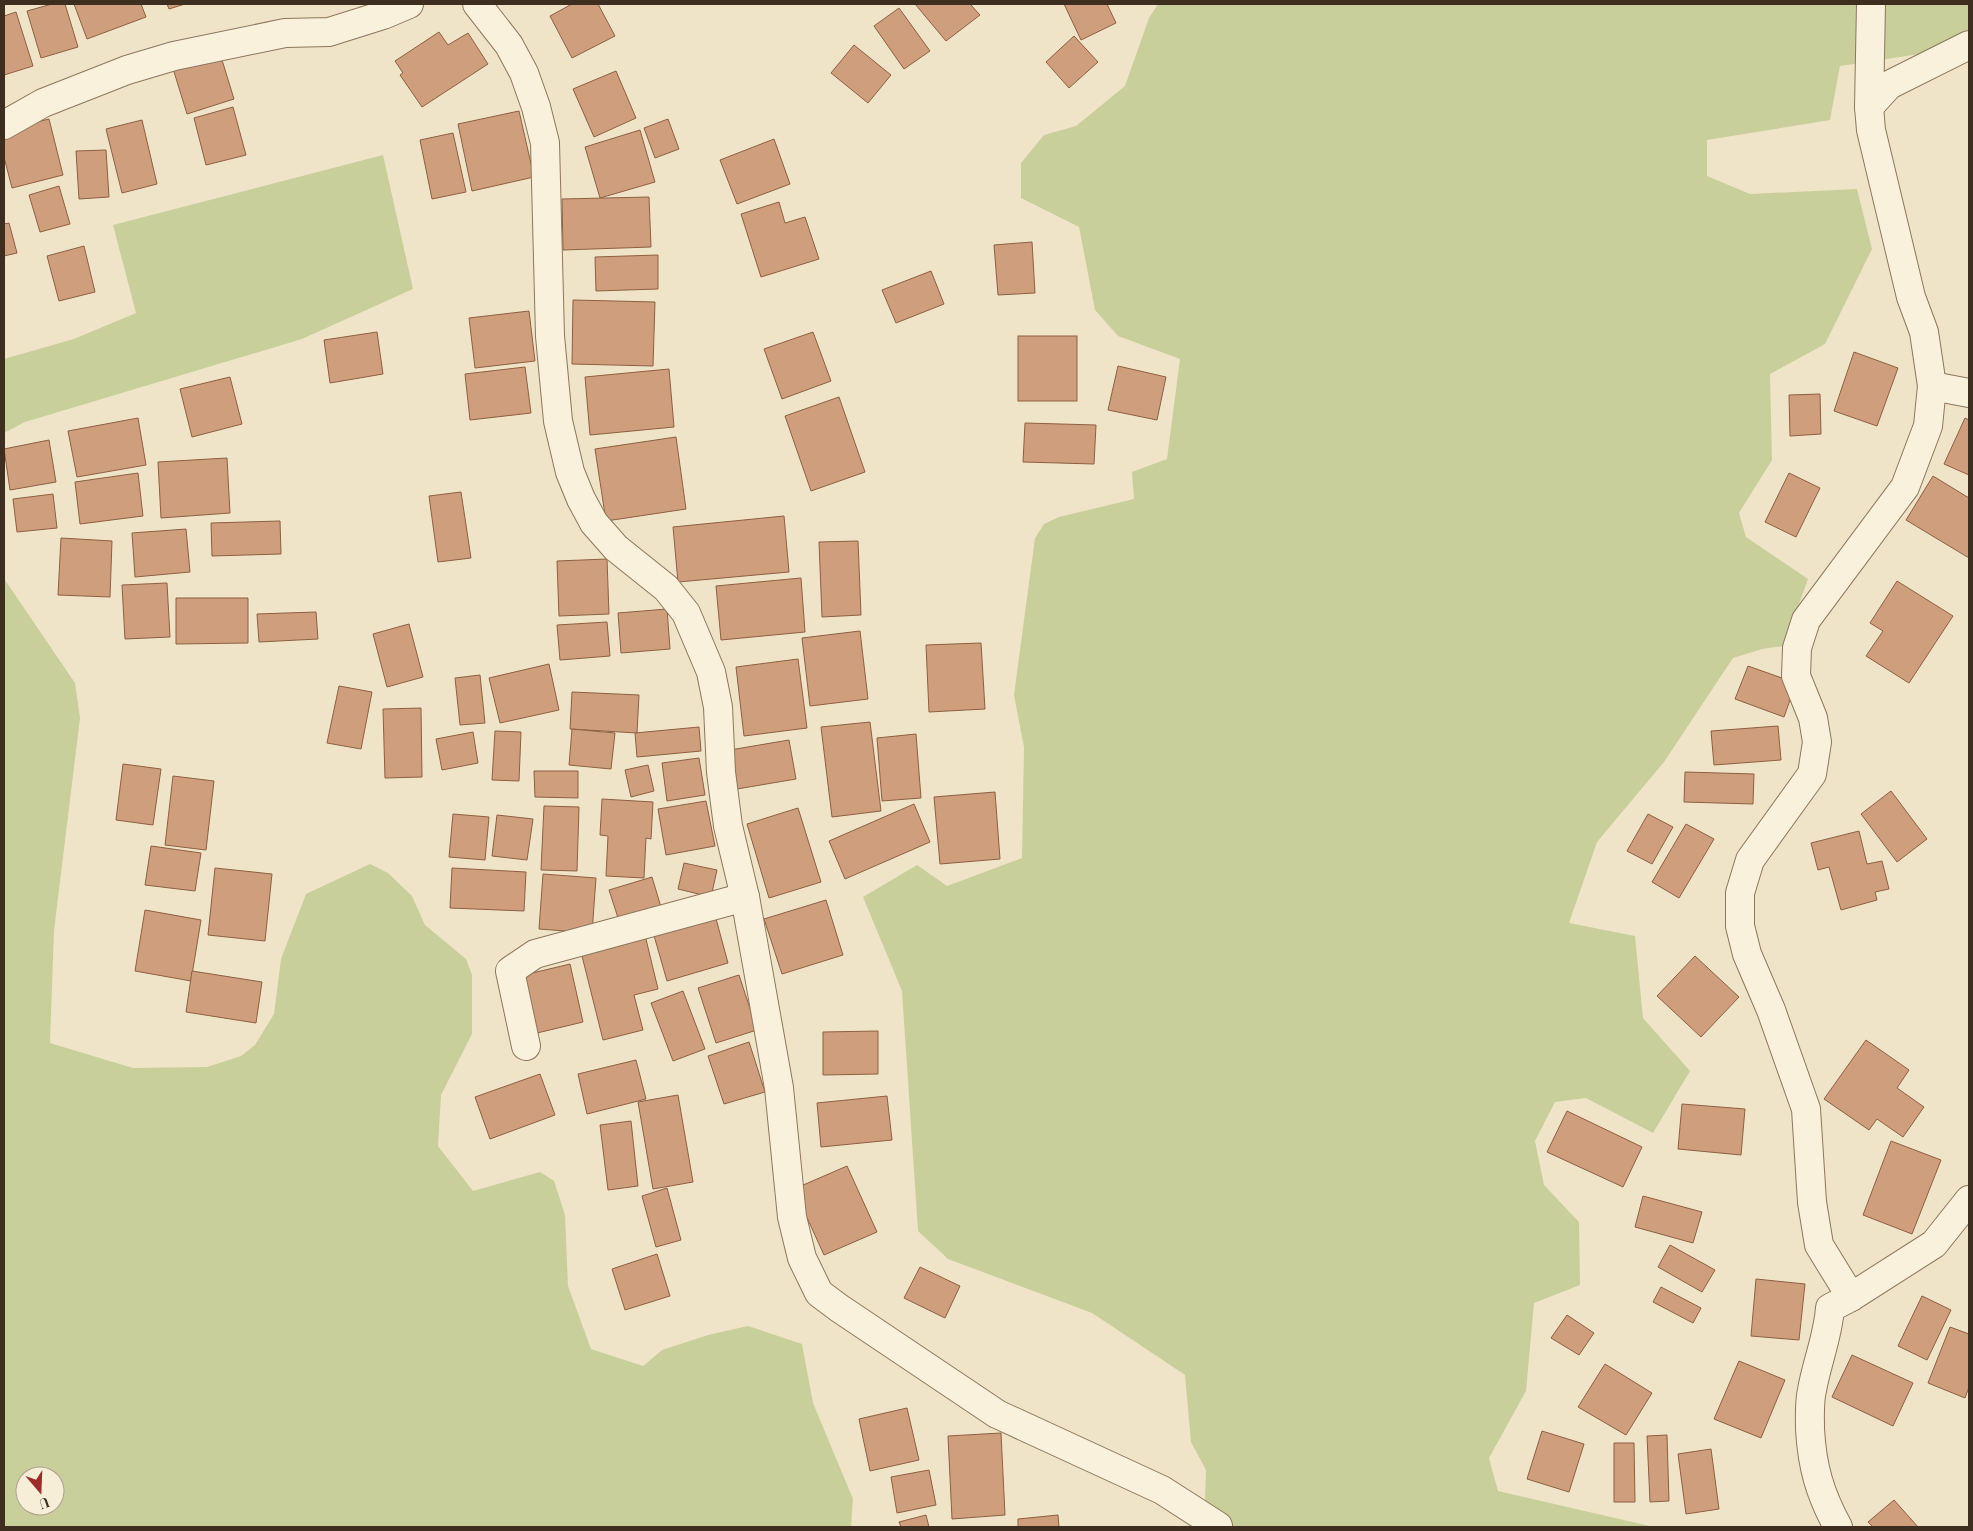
<svg xmlns="http://www.w3.org/2000/svg" width="1973" height="1531" viewBox="0 0 1973 1531" font-family="'Playfair Display',serif">
<style>
.green{fill:#c9cf9b;fill-rule:evenodd}
.building{fill:#cf9f7d;stroke:#8d5f41}
.lines{fill:none;stroke-linecap:round;stroke-linejoin:round}
.minor-casing{stroke:#8d765c;stroke-width:30}
.minor{stroke:#faf1dc;stroke-width:28}
</style>
<rect width="100%" height="100%" fill="#f0e4c8"/>
<g class="green">
<path d="M1158,4h811v25l-49,25 -80,12 -10,54 -123,20v36l43,18 107,-5 15,60 -47,95 -55,30 2,86 -33,53 7,24 62,42 -24,67 -22,3 -29,9 -69,104 -67,80 -28,81 66,13 8,82 47,53 -37,62 -67,-35 -31,4 -20,39 9,44 35,37 1,63 -46,18 -8,88 -37,67 9,33 156,36h-450l2,-57 -15,-28 -6,-67 -93,-62 -144,-54 -30,-28 -16,-240 -39,-94 54,-32 30,21 75,-28 2,-111 -10,-52 21,-157 9,-14 15,-7 75,-18 -2,-27 35,-13 13,-100 -62,-23 -23,-26 -16,-83 -58,-29v-35l23,-28 32,-9 49,-40 24,-68z"/>
<path d="M383,155l30,134 -111,50 -277,83 -21,11v-74l70,-20 62,-26 -23,-88z"/>
<path d="M4,571l1,9 70,103 5,35 -26,213 -4,112 83,25 74,-1 34,-11 14,-11 19,-31 7,-55 25,-65 64,-30 18,9 24,23 13,29 41,34 6,16v59l-31,61 -3,51 35,45 67,-19 14,9 11,34 3,71 23,63 52,17 19,-16 46,-15 40,-9 54,18 11,59 40,96 -2,28h-847zM25,1476h30v30h-30z"/>
</g>
<g class="building">
<path d="M52,4h13l13,43 -37,11 -14,-47z"/>
<path d="M74,4h67l5,13 -59,22z"/>
<path d="M167,4h18l-16,5z"/>
<path d="M572,4h26l17,32 -43,22 -22,-42z"/>
<path d="M915,4h55l10,11 -34,26z"/>
<path d="M1064,4h43l9,19 -35,17z"/>
<path d="M899,8l31,43 -26,18 -30,-43z"/>
<path d="M16,12l17,54 -29,9v-59z"/>
<path d="M439,32l9,13 20,-12 20,31 -66,43 -22,-32 3,-2 -8,-12z"/>
<path d="M1074,36l24,26 -29,26 -23,-26z"/>
<path d="M854,45l37,30 -23,28 -37,-30z"/>
<path d="M218,47l16,52 -47,15 -16,-52z"/>
<path d="M616,71l20,47 -42,19 -21,-48z"/>
<path d="M233,107l13,48 -40,10 -12,-47z"/>
<path d="M519,111l15,66 -62,14 -14,-67z"/>
<path d="M49,119l14,56 -51,13 -8,-31v-27z"/>
<path d="M668,119l11,30 -24,9 -11,-30z"/>
<path d="M142,120l15,64 -35,9 -16,-64z"/>
<path d="M640,130l15,52 -55,16 -15,-51z"/>
<path d="M453,133l13,59 -34,7 -12,-59z"/>
<path d="M774,139l16,45 -53,20 -17,-44z"/>
<path d="M106,150l3,47 -30,2 -3,-48z"/>
<path d="M59,186l11,38 -30,8 -11,-37z"/>
<path d="M649,197l2,50 -88,3 -1,-51z"/>
<path d="M779,202l6,21 20,-6 14,42 -58,18 -20,-63z"/>
<path d="M9,223l8,30 -13,3v-32z"/>
<path d="M1032,242l3,51 -37,2 -4,-50z"/>
<path d="M84,246l11,46 -36,9 -12,-45z"/>
<path d="M658,255v34l-62,2 -1,-34z"/>
<path d="M931,271l13,33 -48,19 -14,-33z"/>
<path d="M573,300l82,2 -2,64 -81,-2z"/>
<path d="M529,311l6,50 -60,7 -6,-50z"/>
<path d="M377,332l6,42 -53,9 -6,-43z"/>
<path d="M813,332l18,49 -49,18 -18,-50z"/>
<rect x="1018" y="336" width="59" height="65"/>
<path d="M1854,352l44,16 -21,58 -43,-15z"/>
<path d="M1118,366l48,11 -9,43 -49,-10z"/>
<path d="M525,367l6,46 -61,7 -5,-46z"/>
<path d="M669,369l5,58 -84,8 -5,-58z"/>
<path d="M230,377l12,47 -50,13 -12,-48z"/>
<path d="M1820,394l1,40 -31,2 -1,-41z"/>
<path d="M839,397l26,75 -54,19 -26,-75z"/>
<path d="M138,418l8,47 -69,12 -9,-46z"/>
<path d="M1965,418l4,2v55l-25,-11z"/>
<path d="M1025,423l71,2 -2,39 -71,-2z"/>
<path d="M676,437l10,72 -80,12 -11,-72z"/>
<path d="M49,440l7,42 -46,8 -6,-41z"/>
<path d="M227,458l3,55 -69,5 -3,-56z"/>
<path d="M138,473l5,43 -63,8 -5,-42z"/>
<path d="M1789,473l31,15 -24,49 -31,-15z"/>
<path d="M1933,476l36,22v60l-63,-38z"/>
<path d="M461,492l10,66 -33,4 -9,-66z"/>
<path d="M53,494l4,34 -40,4 -4,-33z"/>
<path d="M784,516l5,56 -111,10 -5,-55z"/>
<path d="M280,521l1,33 -69,2 -1,-33z"/>
<path d="M186,529l4,43 -55,5 -3,-44z"/>
<path d="M61,538l51,3 -2,56 -52,-2z"/>
<path d="M858,541l3,74 -39,2 -3,-75z"/>
<path d="M607,559l2,55 -50,2 -2,-55z"/>
<path d="M801,578l4,54 -84,8 -5,-54z"/>
<path d="M1897,581l56,35 -44,67 -43,-27 17,-25 -13,-8z"/>
<path d="M167,583l3,54 -45,2 -3,-54z"/>
<path d="M176,598h72v45l-72,1z"/>
<path d="M667,609l3,40 -49,4 -3,-40z"/>
<path d="M316,612l2,27 -59,3 -2,-28z"/>
<path d="M607,622l3,34 -50,4 -3,-35z"/>
<path d="M409,624l14,53 -36,10 -14,-53z"/>
<path d="M860,631l8,68 -58,7 -8,-68z"/>
<path d="M981,643l4,66 -56,3 -3,-67z"/>
<path d="M798,659l9,69 -63,8 -8,-69z"/>
<path d="M549,664l10,46 -59,13 -11,-45z"/>
<path d="M1748,666l48,17 -12,34 -49,-18z"/>
<path d="M480,675l5,48 -25,2 -5,-47z"/>
<path d="M339,686l33,6 -11,57 -34,-6z"/>
<path d="M572,692l67,3 -2,38 -67,-4z"/>
<path d="M421,708l1,69 -37,1 -2,-69z"/>
<path d="M870,722l11,89 -49,6 -11,-90z"/>
<path d="M1778,726l3,34 -67,5 -3,-34z"/>
<path d="M699,727l2,24 -64,6 -2,-24z"/>
<path d="M572,729l43,4 -4,36 -42,-4z"/>
<path d="M495,731l26,1 -2,49 -27,-1z"/>
<path d="M473,732l5,31 -36,7 -6,-31z"/>
<path d="M916,734l5,64 -39,3 -5,-63z"/>
<path d="M789,740l7,39 -59,10 -7,-39z"/>
<path d="M699,758l6,37 -38,6 -5,-38z"/>
<path d="M123,764l38,5 -8,56 -37,-5z"/>
<path d="M648,765l6,26 -23,6 -6,-27z"/>
<path d="M534,771h44v27l-43,-1z"/>
<path d="M1685,772l69,2 -1,30 -69,-2z"/>
<path d="M173,776l41,5 -8,69 -41,-5z"/>
<path d="M1891,791l36,48 -30,23 -36,-48z"/>
<path d="M995,792l5,67 -60,5 -6,-67z"/>
<path d="M602,799l51,3 -2,37 -5,-1 -2,40 -38,-2 2,-40 -8,-1z"/>
<path d="M706,801l9,45 -49,9 -8,-46z"/>
<path d="M914,804l16,38 -85,37 -16,-38z"/>
<path d="M544,806l35,1 -2,64 -36,-1z"/>
<path d="M798,808l23,74 -52,16 -22,-74z"/>
<path d="M453,814l36,3 -4,43 -36,-3z"/>
<path d="M1648,814l25,13 -21,37 -25,-13z"/>
<path d="M497,815l36,4 -6,41 -35,-4z"/>
<path d="M1686,824l28,15 -35,59 -27,-16z"/>
<path d="M1859,831l8,33 15,-3 7,28 -14,3 2,8 -36,10 -12,-43 -11,3 -7,-27z"/>
<path d="M151,846l50,7 -6,38 -50,-6z"/>
<path d="M684,863l33,7 -6,27 -33,-8z"/>
<path d="M215,868l57,6 -7,67 -57,-6z"/>
<path d="M452,868l74,4 -2,39 -74,-3z"/>
<path d="M543,874l53,4 -4,55 -53,-4z"/>
<path d="M652,877l11,37 -42,13 -12,-37z"/>
<path d="M826,900l17,55 -61,19 -18,-55z"/>
<path d="M145,910l56,10 -10,61 -56,-10z"/>
<path d="M715,915l13,48 -61,18 -14,-49z"/>
<path d="M645,935l13,54 -24,6 9,35 -40,10 -22,-88z"/>
<path d="M1695,956l44,41 -38,40 -44,-41z"/>
<path d="M570,964l13,58 -46,11 -13,-58z"/>
<path d="M192,971l70,11 -6,41 -70,-11z"/>
<path d="M739,975l18,55 -41,13 -18,-55z"/>
<path d="M683,991l22,58 -32,12 -22,-58z"/>
<path d="M878,1031v43l-55,1v-43z"/>
<path d="M1866,1040l43,30 -12,18 27,19 -21,30 -26,-18 -8,11 -45,-31z"/>
<path d="M749,1042l16,50 -41,12 -16,-48z"/>
<path d="M636,1060l10,39 -59,15 -9,-40z"/>
<path d="M540,1074l15,41 -65,24 -15,-42z"/>
<path d="M678,1095l15,87 -40,7 -15,-87z"/>
<path d="M887,1096l5,44 -71,7 -4,-44z"/>
<path d="M1682,1104l63,5 -4,46 -63,-6z"/>
<path d="M1567,1111l75,36 -19,40 -76,-35z"/>
<path d="M631,1121l7,65 -30,4 -8,-65z"/>
<path d="M1891,1141l50,19 -29,74 -49,-19z"/>
<path d="M847,1166l30,66 -53,23 -30,-66z"/>
<path d="M667,1188l14,52 -25,7 -14,-51z"/>
<path d="M1643,1196l59,16 -9,31 -58,-16z"/>
<path d="M1670,1245l45,25 -13,22 -44,-25z"/>
<path d="M657,1254l13,42 -45,14 -13,-41z"/>
<path d="M920,1267l40,19 -15,32 -41,-20z"/>
<path d="M1756,1279l49,5 -6,56 -48,-4z"/>
<path d="M1661,1287l40,21 -8,15 -40,-21z"/>
<path d="M1922,1296l29,14 -24,50 -29,-14z"/>
<path d="M1567,1315l27,18 -15,22 -28,-17z"/>
<path d="M1950,1327l19,7v53l-4,11 -37,-15z"/>
<path d="M1852,1355l61,28 -20,43 -61,-29z"/>
<path d="M1739,1361l46,19 -24,58 -47,-19z"/>
<path d="M1605,1364l47,29 -26,42 -48,-28z"/>
<path d="M907,1408l12,52 -49,11 -11,-52z"/>
<path d="M1542,1431l42,13 -15,48 -42,-13z"/>
<path d="M1001,1433l4,82 -53,4 -4,-83z"/>
<path d="M1667,1435l2,66 -19,1 -3,-66z"/>
<path d="M1614,1443h20l1,59h-21z"/>
<path d="M1711,1449l8,60 -33,5 -8,-60z"/>
<path d="M929,1470l7,35 -39,8 -6,-36z"/>
<path d="M1894,1500l24,27h-45l-5,-5z"/>
<path d="M926,1515l3,12h-28l-2,-5z"/>
<path d="M1058,1515l1,12h-41v-8z"/>
</g>
<g class="lines">
<g class="minor-casing">
<g id="minor">
<path d="M477,4l32,41 15,28 12,34 9,36 5,193 8,85 12,51 11,27 13,24 22,25 50,40 20,25 25,59 7,35 3,65 7,54 17,71 34,191 13,129 10,41 17,35 20,15 158,106 165,76 56,36"/>
<path d="M1869,107l20,-22 80,-40"/>
<path d="M4,125l39,-22 84,-33 47,-14 111,-23 44,-1 54,-17 26,-11"/>
<path d="M1932,386l37,7"/>
<path d="M526,1046l-16,-75 25,-17 210,-57"/>
<path d="M1851,1297l83,-53 35,-44"/>
<path d="M1838,1527c-18,-33 -26,-60 -28,-98 0,-13 -1,-26 2,-39 5,-28 16,-54 18,-82l21,-11 -32,-52 -7,-43 -6,-93 -35,-99 -24,-56 -7,-28v-33l10,-33 62,-86 5,-32 -4,-24 -17,-42 1,-28 9,-28 99,-133 23,-61 4,-40 -8,-54 -13,-35 -40,-167 -2,-23 2,-103"/>
</g>
</g>
<use href="#minor" class="minor"/>
</g>
<rect width="1973" height="1531" fill="none" stroke="#3d2e20" stroke-width="10"/>
<g transform="translate(40 1491) rotate(161)"><circle r="24" fill="#f7eed8" stroke="#ada18e"/>
<path d="M0-4L9 19L0 12L-9 19Z" fill="#9e2a2b"/>
<text y="-8" font-size="14" font-weight="bold" text-anchor="middle" fill="#3d2e20">U</text>
</g>
</svg>
